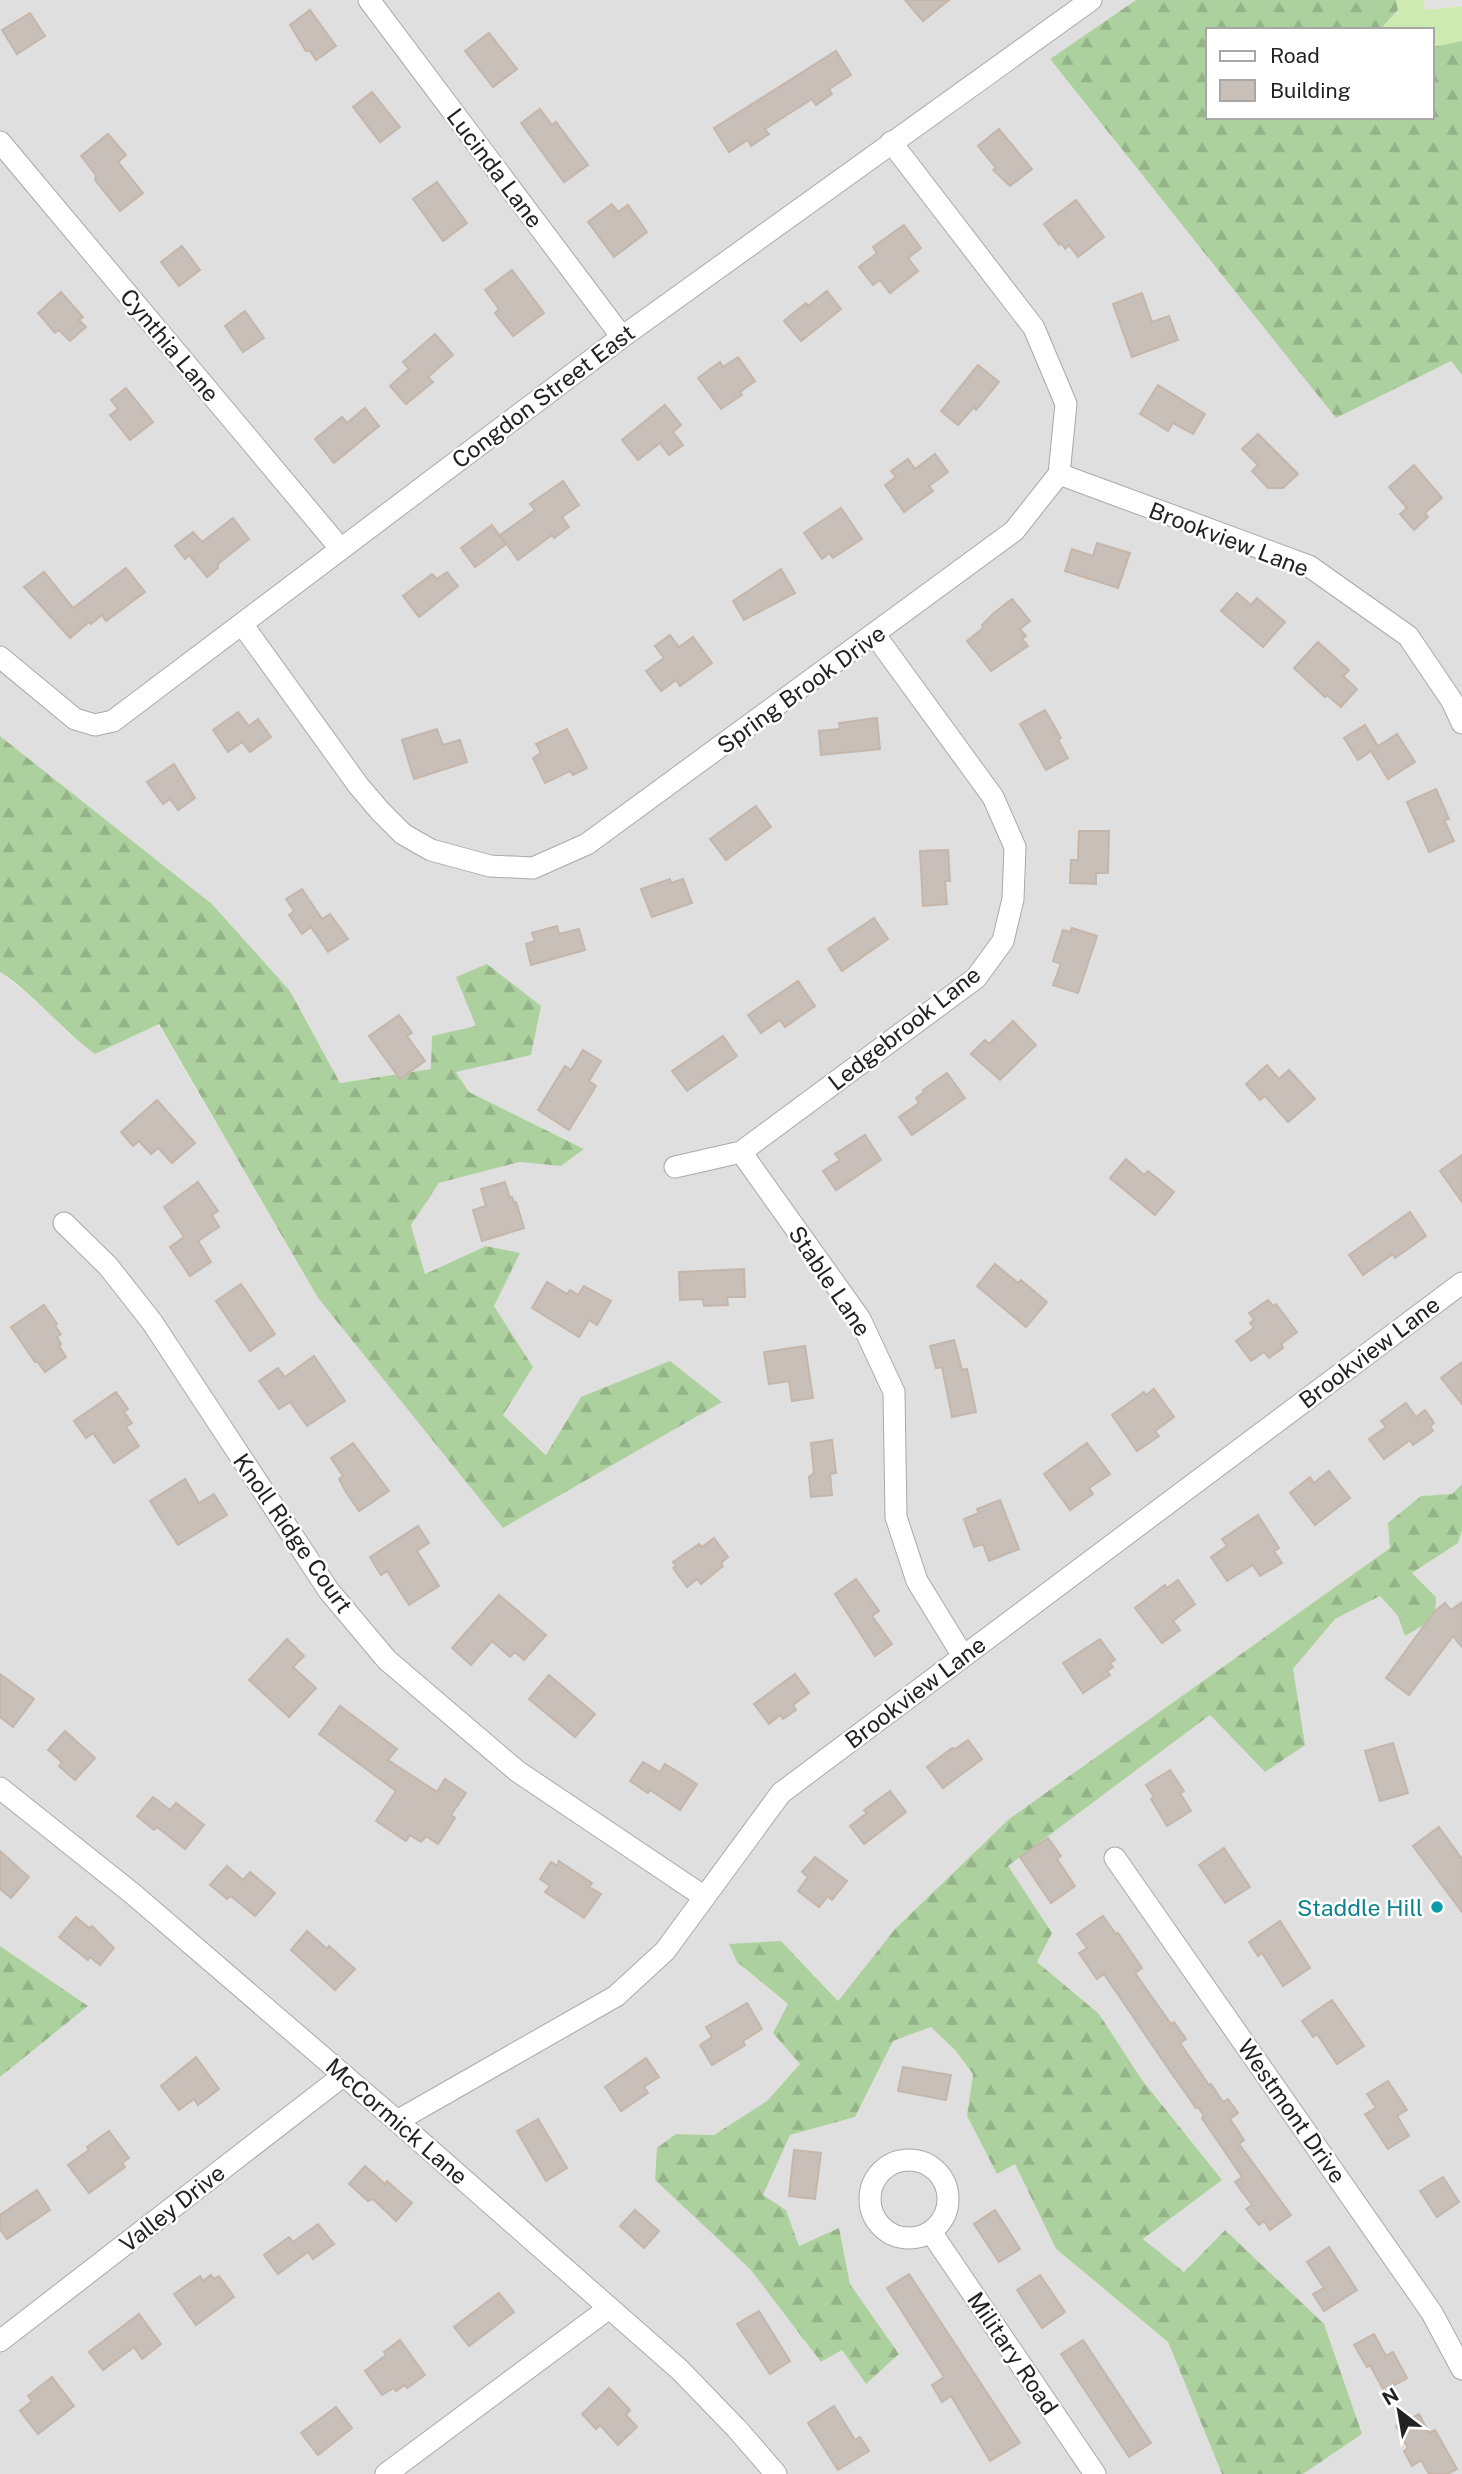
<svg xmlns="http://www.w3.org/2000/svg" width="1462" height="2474" viewBox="0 0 1462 2474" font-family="'Public Sans',sans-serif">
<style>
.residential{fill:#e0dfdf}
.grass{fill:#cdebb0}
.forest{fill:url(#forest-firs)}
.parking{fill:#e2e2e2}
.building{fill:#c7bfb8;stroke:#c4b6ab;stroke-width:2}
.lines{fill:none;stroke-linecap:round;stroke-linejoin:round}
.street-casing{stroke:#a9a9a9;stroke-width:23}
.street{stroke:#fff;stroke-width:21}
.culture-dot{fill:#0f9aa8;stroke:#fff;stroke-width:2.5}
.labels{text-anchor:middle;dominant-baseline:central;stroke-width:5;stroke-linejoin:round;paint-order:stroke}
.street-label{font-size:23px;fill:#222;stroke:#fff}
.culture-label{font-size:23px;fill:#0d838f;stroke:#fff;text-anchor:end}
</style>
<defs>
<pattern id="forest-firs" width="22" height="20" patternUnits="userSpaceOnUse" patternTransform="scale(1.75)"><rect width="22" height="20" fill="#add19e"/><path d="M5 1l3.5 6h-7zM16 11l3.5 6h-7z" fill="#95b388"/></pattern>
</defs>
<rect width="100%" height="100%" fill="#f2efe9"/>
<g class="residential">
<path d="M0,0h1136l-86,59 286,358 115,-56 11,14v1109l-10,10 -31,2 -31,52 -381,271 -114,110 -57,72 -57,-60 -44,21 51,42 12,60 -33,37 -53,34 -38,-1 -21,46 95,89 71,93 21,-12 24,34 33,-30 -49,-70 -11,-55 -40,17 -13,-36 -24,-15 28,-60 65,-18 38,-76 38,-14 24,23 18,24 -6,42 30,58 18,-11 41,86 112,93 54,132h-1222v-397l88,-71 -88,-60v-974l40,32 30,31 25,19 63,-30 160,274 185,230 218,-126 -140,-5 -34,58 -44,-40 30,-48 -39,-61 -8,-60 -61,28 -14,-49 28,-42 82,-21 40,4 23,-17 -115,-57 -13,-21 75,-16 -55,-29 -45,43 -91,14 -50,-92 -78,-87 -212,-168z"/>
<path d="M1462,1530v944h-159l59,-40 -137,-204 -41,42 -41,-33 78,-59 -79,-100 -43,-65 -62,-53 -29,-96 202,-151 55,56 28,-102 42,-50 45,-23 18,20 38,-19 -24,-24 46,-30z"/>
</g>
<path class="grass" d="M1396,0h28l2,10 36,-4v35l-30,6v-17h-52l18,-19z"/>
<g class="forest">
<path d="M1136,0h260l2,10 -18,20h-172v87h224v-70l30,-6v334l-11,-14 -115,57 -286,-359z"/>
<path d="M0,736l212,168 78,87 50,92 91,-14 1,-33 44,-10 -20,-49 31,-13 54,42 -10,49 -75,17 13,20 115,57 -23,17 -41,-4 -81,21 -28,42 14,49 61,-28 34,7 -26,53 39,61 -30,48 43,40 35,-58 89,-36 52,41 -219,126 -185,-230 -159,-274 -64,30c-34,-24 -59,-59 -95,-82z"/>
<path d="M1462,1484v46l-4,13 -46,30 24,24 -1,21 -30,18 -7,-20 -18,-20 -45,23 -42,50 12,76 -40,27 -55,-57 -202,151 44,67 -15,29 62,52 43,66 80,100 -79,59 41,33 41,-42 99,94 38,110 -59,40h-81l-54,-132 -112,-93 -41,-85 -18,10 -30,-58 6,-42 -18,-24 -24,-23 -38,14 -38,76 -65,18 -27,60 23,15 13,36 40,-18 11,56 49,70 -33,30 -24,-34 -21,12 -71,-93 -95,-89 2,-32 19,-14 38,1 53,-34 33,-37 -27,-31 15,-29 -51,-42 -8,-18 52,-3 57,60 57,-72 114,-110 381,-271 -2,-25 33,-27 31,-2z"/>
<path d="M0,1946l88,60 -88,71z"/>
</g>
<path class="parking" d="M1424,0h38v6l-37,4z"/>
<g class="building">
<path d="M905,0h44l-26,21z"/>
<path d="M310,10l26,36 -20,14 -6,-9h-4l-16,-26z"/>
<path d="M30,13l15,23 -28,18 -15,-24z"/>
<path d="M489,33l28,36 -24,18 -28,-36z"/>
<path d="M836,51l15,24 -22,14 3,5 -16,11 -4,-6 -47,30 4,5 -18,12 -3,-6 -19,12 -15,-24z"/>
<path d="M372,92l28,35 -20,15 -27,-35z"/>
<path d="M540,109l12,16 4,-3 32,43 -24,17 -43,-59z"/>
<path d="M999,129l33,40 -22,17 -17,-16 3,-2 -18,-22z"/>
<path d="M108,134l18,21 -8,7 25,31 -23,18 -25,-31 1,-5 -15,-19z"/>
<path d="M437,182l30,41 -24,18 -30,-42z"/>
<path d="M1076,200l28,37 -26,20 -9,-12 -4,4 -4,-6 -2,2 -15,-21z"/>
<path d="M612,204l6,8 10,-7 19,27 -33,25 -26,-35z"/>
<path d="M904,225l17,23 -13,10 10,13 -28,22 -10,-13 -7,5 -14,-18 18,-14 -4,-6z"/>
<path d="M182,246l18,24 -21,16 -18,-24z"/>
<path d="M512,270l32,43 -31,23 -18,-23 4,-4 -14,-19z"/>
<path d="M827,291l14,18 -40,32 -17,-20 22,-18 2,3z"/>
<path d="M61,292l22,25 -4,3 7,7 -16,14 -11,-11 -4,3 -17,-20z"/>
<path d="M1142,293l10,29 17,-6 9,24 -46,17 -19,-53z"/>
<path d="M245,311l19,27 -21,14 -18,-26z"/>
<path d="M435,334l18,21 -25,22 5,5 -27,22 -16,-18 19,-17 -6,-7z"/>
<path d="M738,357l17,24 -15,11 2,3 -21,14 -23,-31 22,-16 3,5z"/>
<path d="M978,365l21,17 -23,28 -2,-3 -16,18 -17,-14z"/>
<path d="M1158,385l47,29 -12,20 -20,-11 -5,8 -28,-17z"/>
<path d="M126,388l27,34 -23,18 -20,-25 8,-6 -7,-9z"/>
<path d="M665,405l16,20 -8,7 10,13 -14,10 -9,-12 -22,17 -16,-20z"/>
<path d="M365,408l14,18 -45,37 -19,-24 27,-22 5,6z"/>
<path d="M1258,434l40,40 -15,14h-15l-16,-17 6,-6 -16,-16z"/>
<path d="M935,454l13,18 -19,14 4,5 -29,21 -19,-27 11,-8 -5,-6 17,-12 7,10z"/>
<path d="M1414,465l28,33 -17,15 3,4 -14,13 -14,-16 7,-6 -18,-21z"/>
<path d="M563,481l16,24 -17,12 7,10 -15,11 -2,-3 -34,25 -18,-25 35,-25 -5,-6z"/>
<path d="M841,508l21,31 -29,19 -4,-5 -7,6 -18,-26z"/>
<path d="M233,518l16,21 -31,25v4l-11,9 -18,-22 -4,4 -10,-13 18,-14 9,10z"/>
<path d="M492,525l14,19 -31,23 -14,-19z"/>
<path d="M1097,543l33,10 -12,35 -53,-17 7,-22 21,7z"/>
<path d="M126,568l19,24 -39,29 -4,-6 -11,9 -2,-2 -19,16 -46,-51 20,-15 29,36z"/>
<path d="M781,569l14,24 -51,27 -11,-19z"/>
<path d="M447,572l11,14 -39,31 -16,-21 29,-22 5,5z"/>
<path d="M1237,593l14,12 6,-7 28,24 -22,25 -42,-36z"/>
<path d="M1012,599l18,22 -10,8 6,7 -4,3 6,7 -37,25 -24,-30 16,-13 -1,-3 12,-12z"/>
<path d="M670,635l9,12 14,-10 19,26 -32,23 -4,-6 -15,11 -15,-20 18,-13 -9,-12z"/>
<path d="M1318,642l31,28 -6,6 14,13 -16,18 -14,-12 -2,2 -31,-29z"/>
<path d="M1045,710l16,28 -3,2 10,18 -22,12 -26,-46z"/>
<path d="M238,712l11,14 9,-7 13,18 -21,15 -8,-10 -14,10 -15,-22z"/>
<path d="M877,718l3,31 -59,6 -2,-24 21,-2 -1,-6z"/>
<path d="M1365,725l13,21 19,-12 18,28 -27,17 -17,-28 -13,9 -14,-22z"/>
<path d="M437,729l6,16 17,-5 7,22 -53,17 -12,-39z"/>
<path d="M567,729l20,39 -14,7 -3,-4 -25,12 -12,-25 8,-5 -5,-9z"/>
<path d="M174,764l21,34 -17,12 -8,-11 -7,5 -16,-22z"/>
<path d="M1436,789l13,30 -5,1 10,21 -25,11 -22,-50z"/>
<path d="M756,806l15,21 -45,33 -16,-21z"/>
<path d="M1079,831h30l-1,42h-12v11l-26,-1 1,-23h7z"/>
<path d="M948,850l2,31h-5l2,23 -24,2 -3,-55z"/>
<path d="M670,879l1,4 12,-4 9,24 -40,14 -11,-28z"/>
<path d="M302,889l20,30 8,-5 18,25 -20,13 -17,-25 -9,7 -13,-19 5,-4 -8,-12z"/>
<path d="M874,918l14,21 -46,32 -14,-22z"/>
<path d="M557,926l2,8 20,-5 6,21 -54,15 -5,-21 9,-3 -3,-8z"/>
<path d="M1072,928l25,8 -19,57 -25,-8 8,-21 -8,-3 10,-31 7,2z"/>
<path d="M798,981l17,25 -30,21 -5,-7 -19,13 -13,-18z"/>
<path d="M399,1015l13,18 -5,3 18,25 -25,18 -31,-43z"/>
<path d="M1013,1021l23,24 -36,35 -29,-26 14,-14 4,4z"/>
<path d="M723,1036l14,20 -50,35 -15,-20z"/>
<path d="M583,1050l18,11 -12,20 7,5 -27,44 -31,-20 27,-44 6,4z"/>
<path d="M1267,1065l12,14 10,-9 26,29 -27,23 -23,-26 -5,4 -14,-16z"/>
<path d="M947,1073l18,25 -53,37 -13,-18 20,-14 -3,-5 8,-6 -1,-2z"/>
<path d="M157,1100l38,43 -23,20 -14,-15 -7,6 -12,-13 -6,5 -12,-14z"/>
<path d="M865,1135l16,25 -45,30 -13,-19 17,-11 -5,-6z"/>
<path d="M1462,1155v47l-22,-31z"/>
<path d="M1126,1159l18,16 4,-4 26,21 -19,23 -45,-37z"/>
<path d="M198,1182l20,29 -6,4 7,12 -21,14 13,21 -21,14 -20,-29 14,-10 -20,-30z"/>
<path d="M505,1182l5,16 2,-1 2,6 2,-1 8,26 -42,13 -9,-31 13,-4 -5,-17z"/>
<path d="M1410,1212l16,24 -31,22 -2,-4 -30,21 -14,-20z"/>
<path d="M995,1264l23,19 3,-3 26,22 -21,25 -49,-41z"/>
<path d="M744,1269l1,28h-18l1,8 -24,1 -1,-7 -23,1 -1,-28z"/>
<path d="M547,1282l20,12 3,-4 8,5 6,-9 27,15 -14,24 -8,-5 -10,17 -47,-29z"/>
<path d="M241,1284l34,50 -25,17 -34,-50z"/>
<path d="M1268,1300l5,6 3,-2 21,28 -16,12 2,4 -14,10 -5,-6 -13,9 -15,-20 18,-13 -4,-5 4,-3 -5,-7z"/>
<path d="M44,1305l13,19 -2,2 6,8 -4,3 4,7 -2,2 7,11 -21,15 -8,-11 -2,1 -24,-35z"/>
<path d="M954,1340l8,30 5,-1 9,43 -24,5 -10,-50 -6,1 -6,-22z"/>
<path d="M805,1346l8,52 -21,3 -3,-20 -20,3 -5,-32z"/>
<path d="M314,1356l31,45 -38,25 -17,-24 -11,7 -20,-28 19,-13 7,9z"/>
<path d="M1462,1362v42l-21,-26z"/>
<path d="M1154,1389l20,28 -19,14 4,5 -22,15 -25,-36 32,-23 2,3z"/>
<path d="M116,1392l12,17 -4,3 8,11 -6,4 13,19 -25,17 -21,-30 -7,5 -12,-17z"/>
<path d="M1406,1403l10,14 9,-7 9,13 -4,3 3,5 -20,14 -3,-5 -26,19 -15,-20 17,-12 -5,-6z"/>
<path d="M832,1440l4,33 -6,1 2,21 -21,2 -2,-20 5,-4 -3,-30z"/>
<path d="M353,1443l36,48 -30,20 -13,-19 -7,-13 4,-3 -12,-18z"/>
<path d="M1087,1443l23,31 -21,14 4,6 -23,16 -26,-36z"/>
<path d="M1329,1471l21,27 -35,27 -25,-32 20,-16 4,6z"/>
<path d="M185,1479l14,24 15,-9 13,21 -49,30 -28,-44z"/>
<path d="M1000,1500l19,49 -30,12 -6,-17 -9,3 -10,-28 15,-6 -2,-4z"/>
<path d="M1258,1515l21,33 -5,3 8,12 -22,13 -7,-11 -26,16 -16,-24 16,-11 -5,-7z"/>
<path d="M418,1526l11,17 -12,8 22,35 -30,19 -22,-34 -6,4 -11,-18z"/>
<path d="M714,1538l14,19 -7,6 2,3 -22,18 -4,-5 -10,8 -14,-19 3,-2 -3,-4 26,-18 3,3z"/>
<path d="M856,1579l23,32 -7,5 20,28 -17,12 -40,-62z"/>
<path d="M1178,1580l17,24 -22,17 7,9 -18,13 -27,-35 30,-23 2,3z"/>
<path d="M499,1595l47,40 -22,25 -9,-8 -5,5 -18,-16 -21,24 -19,-17z"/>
<path d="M1462,1602v45l-9,-11 -44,59 -23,-17 48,-66 11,-9 6,7z"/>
<path d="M287,1639l17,17 -11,11 23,21 -27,29 -40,-37z"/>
<path d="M1100,1639l15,21 -5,3 3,4 -6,4 3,4 -27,18 -20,-30z"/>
<path d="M0,1674l34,25 -21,28 -13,-10z"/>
<path d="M795,1674l14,19 -16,12 3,5 -13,9 -3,-4 -11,9 -15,-20z"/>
<path d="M549,1675l46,39 -20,23 -46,-38z"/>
<path d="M340,1706l57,43 -9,11 49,32 8,-13 21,14 -15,22 4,3 -17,26 -12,-8 -5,6 -11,-7 -4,6 -30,-20 20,-30 -77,-57z"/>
<path d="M65,1731l30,27 -20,22 -16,-14 3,-4 -14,-12z"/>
<path d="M968,1740l14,19 -39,29 -16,-21 25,-19 3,1z"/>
<path d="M1393,1743l15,50 -28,8 -15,-50z"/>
<path d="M643,1762l17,10 5,-8 32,20 -17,26 -30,-20 -2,3 -18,-12z"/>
<path d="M1170,1770l14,21 -4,2 11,18 -24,15 -16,-27 3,-2 -8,-12z"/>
<path d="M890,1791l16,21 -42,32 -14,-18 17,-13 -3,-3z"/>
<path d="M153,1797l17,13 6,-7 28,22 -19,24 -28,-22 -3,3 -17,-14z"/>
<path d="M1439,1827l23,32v53l-49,-66z"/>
<path d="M1048,1838l13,18 -4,3 18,27 -24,17 -31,-46z"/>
<path d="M1224,1848l26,39 -25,16 -26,-38z"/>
<path d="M0,1851l29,26 -18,21 -11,-9z"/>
<path d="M815,1857l32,24 -15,19 -4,-4 -9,11 -21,-16 10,-14 -6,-5z"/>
<path d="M559,1861l33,22 -3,4 12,7 -17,24 -39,-26 5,-6 -10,-7 11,-17 6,4z"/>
<path d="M227,1866l16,14 7,-8 25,21 -20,23 -24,-20 -4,3 -17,-14z"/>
<path d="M1103,1916l13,18 2,-1 24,35 -7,5 36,51 3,-2 12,17 -6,4 29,42 2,-1 12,18 5,-3 10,14 -8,6 14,21 -5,4 52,71 -21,15 -6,-9 -5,4 -13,-16 6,-4 -17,-23 7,-5 -40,-59 2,-2 -6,-9 -2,1 -26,-37 -66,-97 -7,5 -18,-26 8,-5 -10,-14z"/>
<path d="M76,1917l13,11 3,-2 22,22 -14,17 -10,-8 -2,3 -29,-23z"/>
<path d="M1280,1921l30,47 -27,18 -21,-33 -4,3 -9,-14z"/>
<path d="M307,1931l20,18 2,-3 26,23 -20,21 -44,-40z"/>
<path d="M1332,2000l32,46 -27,18 -20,-30 -4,3 -11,-16z"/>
<path d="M747,2003l15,26 -19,12 2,4 -33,20 -12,-20 12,-8 -6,-10z"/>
<path d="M196,2057l23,32 -21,16 -4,-6 -15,11 -18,-24z"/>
<path d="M646,2058l13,19 -15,10 4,6 -27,18 -16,-24z"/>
<path d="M903,2067l48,8 -5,25 -48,-9z"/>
<path d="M1388,2081l19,29 -10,6 12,20 -21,13 -23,-35 11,-6 -9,-14z"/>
<path d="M538,2119l29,49 -21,13 -29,-50z"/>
<path d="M109,2131l20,27 -7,5 3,4 -36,26 -21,-28 21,-15 -2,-3z"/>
<path d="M794,2150l27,3 -6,46 -26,-3z"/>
<path d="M365,2166l20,18 2,-3 25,22 -16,18 -23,-22 -5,2 -19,-17z"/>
<path d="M1443,2177l16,25 -22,15 -17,-26z"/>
<path d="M37,2190l13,20 -43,29 -7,-10v-14z"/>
<path d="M635,2210l24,21 -15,17 -24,-22z"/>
<path d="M995,2210l25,39 -21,13 -25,-38z"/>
<path d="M318,2224l16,20 -21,15 -5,-7 -30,22 -14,-19 25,-18 4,5z"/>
<path d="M1329,2247l28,43 -33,21 -11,-17 11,-6 -17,-26z"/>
<path d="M909,2274l111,169 -30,18 -39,-65 -9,6 -10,-17 12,-8 -57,-89z"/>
<path d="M211,2275l3,4 5,-3 15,21 -38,28 -22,-31 26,-18 3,5z"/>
<path d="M1040,2275l25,37 -23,16 -25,-38z"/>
<path d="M499,2293l15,19 -45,34 -15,-19z"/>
<path d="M759,2311l31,50 -20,13 -33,-50z"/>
<path d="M139,2314l22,30 -19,15 -8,-12 -31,23 -14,-18z"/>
<path d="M1374,2334l12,22 7,-4 14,26 -23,13 -14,-26 -3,2 -13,-22z"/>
<path d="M400,2340l25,35 -18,13 -2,-3 -9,6 -2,-3 -12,7 -17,-24 21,-16 -2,-3z"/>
<path d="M1083,2340l68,103 -22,14 -68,-103z"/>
<path d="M52,2377l22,29 -36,28 -18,-23 12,-10 -4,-5z"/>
<path d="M609,2388l21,22 -4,5 11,12 -19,18 -18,-20 -4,4 -14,-15z"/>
<path d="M834,2406l21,34 5,-3 9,14 -31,19 -30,-47z"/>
<path d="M336,2407l16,21 -34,27 -17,-22z"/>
<path d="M1419,2414l10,19 6,-3 22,39 -10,5h-18l-8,-14 -9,6 -8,-15 4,-3 -12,-22z"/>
</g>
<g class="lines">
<g class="street-casing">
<g id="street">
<path d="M369,0l253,337"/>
<path d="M0,142l340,406"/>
<path d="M1059,474l250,92 99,70 44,65 10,22"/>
<path d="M242,624l116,161 22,26 23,23 28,16 59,16 43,2 54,-24 427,-313 45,-57 7,-70 -32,-76 -143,-186"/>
<path d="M0,657l75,62 20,6 18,-4 509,-384 469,-337"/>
<path d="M741,1152l119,167 34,73 2,125 21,64 46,75"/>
<path d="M675,1167l66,-15 235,-174 27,-37 10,-42 2,-52 -22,-50 -118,-162"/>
<path d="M64,1223l44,43 44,56 177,269 58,69 130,111 186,125"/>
<path d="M0,1788l133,106 264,227 283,249 57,59 39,45"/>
<path d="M1115,1858l317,455 30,56"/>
<path d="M397,2121l219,-125 49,-45 116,-158 681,-510"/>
<circle cx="909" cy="2199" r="39"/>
<path d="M931,2232l164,242"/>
<path d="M0,2341l344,-266"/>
<path d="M386,2474l223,-166"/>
</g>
</g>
<use href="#street" class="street"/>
</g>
<circle class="culture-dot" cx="1437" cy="1907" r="7"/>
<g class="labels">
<g class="street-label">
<text transform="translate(495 168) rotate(53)">Lucinda Lane</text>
<text transform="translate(170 345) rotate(50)">Cynthia Lane</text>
<text transform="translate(543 396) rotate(-37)">Congdon Street East</text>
<text transform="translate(1229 539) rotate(21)">Brookview Lane</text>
<text transform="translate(801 689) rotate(-36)">Spring Brook Drive</text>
<text transform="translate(904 1028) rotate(-38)">Ledgebrook Lane</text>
<text transform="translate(830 1281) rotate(56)">Stable Lane</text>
<text transform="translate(1369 1352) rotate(-37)">Brookview Lane</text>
<text transform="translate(293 1533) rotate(55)">Knoll Ridge Court</text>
<text transform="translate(915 1692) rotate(-37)">Brookview Lane</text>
<text transform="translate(1292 2111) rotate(55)">Westmont Drive</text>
<text transform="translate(397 2121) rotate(41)">McCormick Lane</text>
<text transform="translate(172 2208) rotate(-38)">Valley Drive</text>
<text transform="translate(1013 2353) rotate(56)">Military Road</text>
</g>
<g class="culture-label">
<text x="1423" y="1907">Staddle Hill</text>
</g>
</g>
<rect x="1206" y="28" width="228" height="91" fill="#ffffff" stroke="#a7a7a7" stroke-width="2"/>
<rect x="1220" y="51" width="35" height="10" fill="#ffffff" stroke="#a7a7a7" stroke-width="2"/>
<text x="1270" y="63" font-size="21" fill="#222222">Road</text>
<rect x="1220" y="80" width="35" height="21" fill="#c7bfb8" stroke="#a7a7a7" stroke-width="2"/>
<text x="1270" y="98" font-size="21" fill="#222222">Building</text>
<g transform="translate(1399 2411) rotate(329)" stroke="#ffffff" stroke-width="5" paint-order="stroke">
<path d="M0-5L12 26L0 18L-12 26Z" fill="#222222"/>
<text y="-10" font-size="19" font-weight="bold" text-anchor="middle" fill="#222222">N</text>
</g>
</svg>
